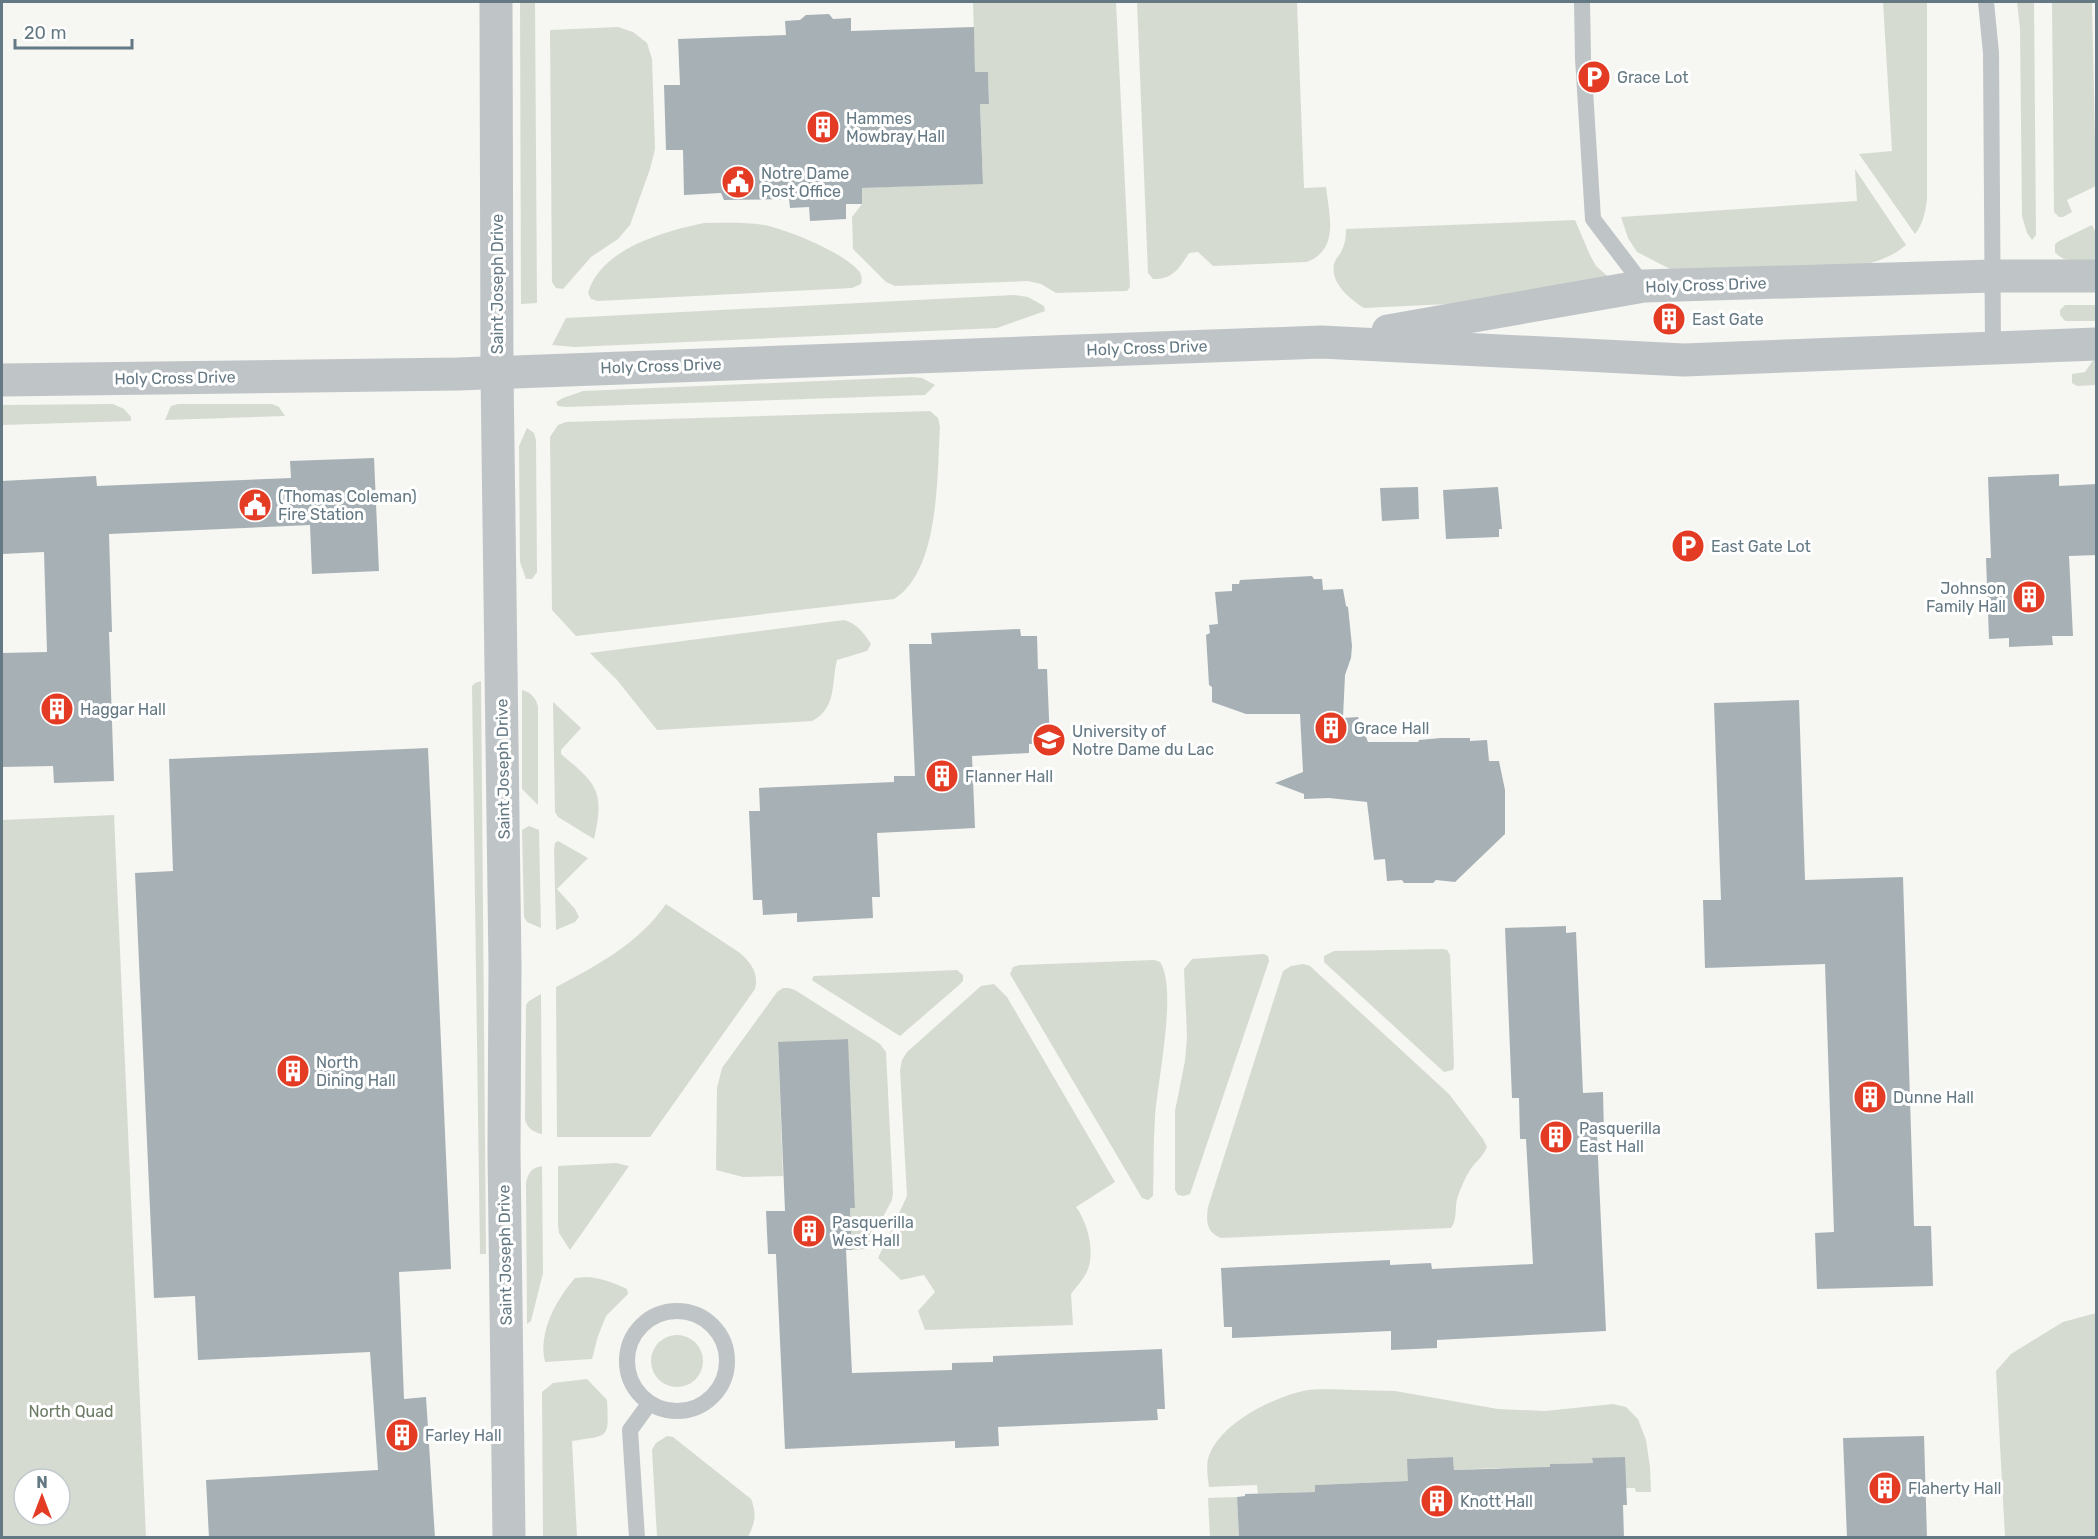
<svg xmlns="http://www.w3.org/2000/svg" width="2098" height="1539" viewBox="0 0 2098 1539" font-family="Rubik,sans-serif">
<style>
.green{fill:#d6dbd1;fill-rule:evenodd}
.building{fill:#a7b1b5}
.lines{fill:none;stroke-linecap:round;stroke-linejoin:round}
.lane{stroke:#bfc4c7;stroke-width:16}
.street{stroke:#bfc4c7;stroke-width:33}
.labels{text-anchor:middle;dominant-baseline:central;stroke-width:6;stroke-linejoin:round;paint-order:stroke}
.poi-label{font-size:16px;fill:#657984;stroke:#fff;text-anchor:start}
.street-label{font-size:16px;fill:#657984;stroke:#fff}
.park-label{font-size:16px;fill:#6b7b64;stroke:#fff}
</style>
<rect width="100%" height="100%" fill="#f6f6f2"/>
<g class="green">
<path d="M520,2h15l2,301 -16,1z"/>
<path d="M973,2h143l14,285 -3,4 -71,2 -15,-9 -13,-3 -133,5 -9,-4 -33,-33 -1,-32 10,-13v-16l121,-5 -3,-79 9,-1 -1,-31h-13z"/>
<path d="M1137,2h160l7,186 22,-1c3,28 14,62 -19,75l-94,4 -15,-14 -9,1c-9,14 -16,27 -36,26l-5,-6z"/>
<path d="M1883,2h44v198c-2,13 -4,24 -12,34l-56,-80 33,-3z"/>
<path d="M2017,2h17l2,233 -4,5 -5,-7 -5,-17 -2,-187z"/>
<path d="M2052,2h40l4,184 -29,14 5,12 -9,5h-4l-5,-5z"/>
<path d="M618,27l15,5 14,11 5,16 3,90 -5,20 -20,56 -12,14 -27,18 -28,32 -7,-1 -4,-6 -2,-252z"/>
<path d="M1855,169l51,76c-13,11 -27,16 -43,20l-183,9 -43,-22 -9,-14 -7,-21 236,-16z"/>
<path d="M1575,220l15,35 6,11 17,15 -101,20 -148,7c-14,-9 -34,-25 -30,-44 1,-5 5,-8 7,-12 4,-7 5,-15 5,-23z"/>
<path d="M704,223c20,0 41,-1 60,2 25,5 78,27 95,46 3,4 3,8 2,13l-9,4 -254,13 -7,-2 -3,-6c12,-44 77,-62 116,-70z"/>
<path d="M2092,225l4,8v28c-14,-1 -32,3 -41,-9v-8l4,-3z"/>
<path d="M1014,295l14,2 16,9 1,5 -48,17 -422,19 -23,-2 14,-27z"/>
<path d="M2065,305h31v16h-31l-5,-6v-5z"/>
<path d="M2096,356v29l-19,1 -5,-3v-9l13,-2z"/>
<path d="M912,377l10,1 13,7 -10,10 -359,12 -8,-1 -2,-4 7,-4 20,-7z"/>
<path d="M113,404l11,5 7,8v4l-129,4v-20z"/>
<path d="M178,404h94l7,3 6,9 -120,4 6,-14z"/>
<path d="M930,411l8,7 2,9c-3,47 0,144 -46,172l-318,37 -24,-26 -2,-173 8,-12 8,-3z"/>
<path d="M527,428l7,5 2,7 1,132 -5,7h-6l-6,-17 -1,-116z"/>
<path d="M844,620c12,3 20,13 27,24l-4,7 -30,9c-6,24 0,48 -25,61l-155,9 -40,-50 -27,-27z"/>
<path d="M481,681l5,573h-6l-8,-568 3,-3z"/>
<path d="M522,690c9,2 14,8 16,17v98l-16,-16z"/>
<path d="M553,702l28,26 -20,22v4c36,30 44,37 33,85l-36,-22 -3,-5z"/>
<path d="M114,815l32,722h-144v-717zM24,1479h36v36h-36z"/>
<path d="M529,826l10,4 2,98 -14,-6 -3,-5 -2,-87z"/>
<path d="M558,841l30,17 -31,31 18,20 4,8 -4,5 -19,8 -2,-80 1,-7z"/>
<path d="M666,904l74,49c11,10 19,20 15,36l-105,148h-93l-1,-150c42,-22 82,-43 110,-83z"/>
<path d="M1443,949l4,1 3,5 4,111 -1,4 -9,2 -120,-110v-6l10,-5z"/>
<path d="M1264,954l4,2 1,5 -79,233 -6,2 -6,-1 -3,-5v-79l10,-50 2,-24 -3,-68 8,-10z"/>
<path d="M1154,960l6,2c18,27 -3,121 -5,156 -2,26 -1,52 -2,78l-5,4 -6,-2 -132,-224 3,-7 7,-2z"/>
<path d="M1303,964l7,2 139,128 34,45 4,8c-4,10 -11,14 -17,23 -5,8 -9,17 -12,26 -4,10 0,23 -7,32l-230,10c-15,-6 -15,-17 -13,-31l75,-236 8,-5z"/>
<path d="M957,970l6,5v6l-5,5 -58,50 -87,-55 -1,-2 2,-3z"/>
<path d="M994,984l13,13 108,185 -39,25c11,15 18,40 13,59 -3,11 -12,20 -18,28l2,31 -148,5 -7,-19 17,-19 -11,-17 -23,5 -23,-22 29,-62 -7,-126 2,-10 5,-8 74,-66z"/>
<path d="M783,988h6l6,2 85,54 6,8 7,141 -1,7 -26,49 -14,1 -2,-42h5l-8,-169 -69,4 5,133 -40,1 -27,-7 1,-82 5,-20 55,-76z"/>
<path d="M541,994l1,140c-10,-2 -14,-6 -17,-14l1,-115 3,-4z"/>
<path d="M616,1163l13,3 -59,84 -11,-17 -1,-7v-60z"/>
<path d="M542,1166l1,107 -12,48 -4,3 -1,-141c2,-10 5,-15 16,-17z"/>
<path d="M587,1277c15,1 27,6 40,12l1,5 -22,22 -8,20 -6,23 -47,3c-7,-30 11,-62 30,-84z"/>
<path d="M2096,1313v224h-91l-9,-166 15,-17 52,-32z"/>
<circle cx="677" cy="1361" r="26"/>
<path d="M587,1379l20,21c2,40 2,35 -35,41l5,96h-34l-1,-145 11,-9z"/>
<path d="M1354,1390l41,1 103,18 47,2 68,-7 13,3 12,12 8,21 4,27 1,25h-15l-1,-4h-9l-34,-30 1,5 -43,1v7l-53,-3 -43,2 -1,-13 -45,2v22l-93,4v7l-57,2 -1,-9 -48,2c-1,-9 -3,-20 -1,-28 9,-34 63,-61 95,-68 16,-3 35,-1 51,-1z"/>
<path d="M667,1436l6,1 78,62c6,15 4,24 -3,38h-91l-5,-87 4,-7z"/>
<path d="M1237,1497l2,40h-29l-2,-39z"/>
</g>
<g class="building">
<path d="M829,14l4,5 18,-1v13l123,-4 1,45h13l1,32h-9l3,80 -121,4v16h-16v15l-36,2 -1,-14 -19,1 -1,-9 -65,1 -3,-7 -37,2 -1,-45h-17l-2,-65h16l-2,-46 108,-4 -1,-14 15,-1 6,-5z"/>
<path d="M374,458l5,113 -67,3 -2,-49 -201,9 3,98h-3l5,149 -60,2 -1,-17 -51,1v-114l45,-1 -3,-100 -42,2v-73l94,-5 1,10 194,-8 -1,-17z"/>
<path d="M2059,474v12l38,-2v71l-28,1 4,80h-21l1,9 -44,2v-9l-20,1 -3,-81h5l-3,-81z"/>
<path d="M1418,487l1,32 -37,2 -2,-33z"/>
<path d="M1498,487l4,42h-3v8l-53,2 -3,-49z"/>
<path d="M1312,576l2,3h8l1,11 20,-1 3,17 2,1 4,39 -1,12 -6,17 -2,43 15,-1 10,25h50l1,-2 22,-2h29v3l17,-1 2,21h10l6,29v44l-50,48 -19,-2 -3,3h-29l-2,-3 -15,1 -2,-22 -11,1 -7,-58 -38,-4 -25,1v-5l-29,-11 28,-11 -3,-58h-54l-34,-12v-15l-3,-2 -3,-50 4,-2 -1,-8 9,-1 -3,-32 17,-1v-7h7l1,-4z"/>
<path d="M1020,629l1,7h16l1,33h9l3,74 -21,1v9l-57,3 3,72 -98,5 3,64h-8l1,21 -76,4v-9l-34,2 -1,-15h-9l-4,-89h11l-1,-23 135,-6v-6h21l-6,-132h23l-1,-11z"/>
<path d="M1799,700l6,180 98,-3 11,349h17l2,60 -116,3 -2,-56 19,-1 -9,-268 -120,4 -2,-68h18l-7,-197z"/>
<path d="M428,748l23,521 -52,3 5,127 22,-2 9,141h-226l-3,-58 172,-10 -8,-118 -172,8 -3,-64 -41,2 -19,-425 38,-2 -4,-112z"/>
<path d="M1566,926v7l10,-1 7,161 20,-1 1,43 -7,1 9,195 -169,9v8l-46,2v-19l-159,7v-11h-8l-3,-59 169,-8v5l41,-2 1,6 101,-5 -7,-125h-6l-1,-41h-7l-7,-170z"/>
<path d="M848,1039l7,169h-5l2,42h-6l6,123 100,-3v-7l41,-1v-6l169,-7 3,60h-8l1,11 -160,7 1,19 -44,2v-7l-170,8 -9,-195h-8l-2,-43h19l-7,-169z"/>
<path d="M1924,1436l3,102h-80l-4,-100z"/>
<path d="M1453,1457l1,13 96,-3v-3l43,-1 -1,-5 33,-1 2,48h-4l1,33h-385l-2,-41 8,-1v-2l70,-2v-7l93,-4 -1,-22z"/>
</g>
<g class="lines">
<g class="lane">
<path d="M1582,2l1,56 10,161 51,67"/>
<path d="M1986,2l5,51 2,293"/>
<circle cx="677" cy="1361" r="50"/>
<path d="M637,1538l-7,-108 19,-26"/>
</g>
<g class="street">
<path d="M496,2l1,370 8,594 -1,186 5,386"/>
<path d="M1388,331l256,-45 349,-10h103"/>
<path d="M2,380l456,-6 863,-32 363,18 412,-16"/>
</g>
</g>
<defs>
<g id="parking-disc" transform="scale(1.725)"><circle r="9.5" fill="#e43c24" stroke="#fff"/><path d="M-3.5-5.5H1a3.5 3.5 0 0 1 0 7H-1V5.5H-3.5ZM-1-3.4V-.6H.8a1.4 1.4 0 0 0 0-2.8Z" fill="#fff"/></g>
<g id="building-disc" transform="scale(1.725)"><circle r="9.5" fill="#e43c24" stroke="#fff"/><path d="M-4-6H4V6H1V3H-1V6H-4ZM-2.5-4.3h1.7v1.8h-1.7ZM.8-4.3h1.7v1.8H.8ZM-2.5-1h1.7V.8h-1.7ZM.8-1h1.7V.8H.8Z" fill="#fff"/></g>
<g id="civic-disc" transform="scale(1.725)"><circle r="9.5" fill="#e43c24" stroke="#fff"/><path d="M-.6-6.5H3V-4.5H.6V-3L4-1V1h2V6H-6V1h2V-1L-.6-3ZM-1.2 2.5V6h2.4V2.5Z" fill="#fff"/></g>
<g id="university-disc" transform="scale(1.725)"><circle r="9.5" fill="#e43c24" stroke="#fff"/><path d="M0-5L7-2L0 1L-7-2ZM-4 1L0 2.5L4 1V4Q0 6-4 4Z" fill="#fff"/></g>
</defs>
<g fill-rule="evenodd">
<use href="#parking-disc" x="1594" y="77"/>
<use href="#building-disc" x="823" y="127"/>
<use href="#civic-disc" x="738" y="182"/>
<use href="#building-disc" x="1669" y="319"/>
<use href="#civic-disc" x="255" y="505"/>
<use href="#parking-disc" x="1688" y="546"/>
<use href="#building-disc" x="2029" y="597"/>
<use href="#building-disc" x="57" y="709"/>
<use href="#building-disc" x="1331" y="728"/>
<use href="#university-disc" x="1049" y="740"/>
<use href="#building-disc" x="942" y="776"/>
<use href="#building-disc" x="293" y="1071"/>
<use href="#building-disc" x="1870" y="1097"/>
<use href="#building-disc" x="1556" y="1137"/>
<use href="#building-disc" x="809" y="1231"/>
<use href="#building-disc" x="402" y="1435"/>
<use href="#building-disc" x="1885" y="1488"/>
<use href="#building-disc" x="1437" y="1501"/>
</g>
<g class="labels">
<g class="poi-label">
<text x="1617" y="77">Grace Lot</text>
<text x="846" y="118">Hammes<tspan x="846" dy="18">Mowbray Hall</tspan></text>
<text x="761" y="173">Notre Dame<tspan x="761" dy="18">Post Office</tspan></text>
<text x="1692" y="319">East Gate</text>
<text x="278" y="496">(Thomas Coleman)<tspan x="278" dy="18">Fire Station</tspan></text>
<text x="1711" y="546">East Gate Lot</text>
<text x="2006" y="588" text-anchor="end">Johnson<tspan x="2006" dy="18">Family Hall</tspan></text>
<text x="80" y="709">Haggar Hall</text>
<text x="1354" y="728">Grace Hall</text>
<text x="1072" y="731">University of<tspan x="1072" dy="18">Notre Dame du Lac</tspan></text>
<text x="965" y="776">Flanner Hall</text>
<text x="316" y="1062">North<tspan x="316" dy="18">Dining Hall</tspan></text>
<text x="1893" y="1097">Dunne Hall</text>
<text x="1579" y="1128">Pasquerilla<tspan x="1579" dy="18">East Hall</tspan></text>
<text x="832" y="1222">Pasquerilla<tspan x="832" dy="18">West Hall</tspan></text>
<text x="425" y="1435">Farley Hall</text>
<text x="1908" y="1488">Flaherty Hall</text>
<text x="1460" y="1501">Knott Hall</text>
</g>
<g class="street-label">
<text transform="translate(497 284) rotate(-90)">Saint Joseph Drive</text>
<text transform="translate(1706 285) rotate(-2)">Holy Cross Drive</text>
<text transform="translate(1147 348) rotate(-2)">Holy Cross Drive</text>
<text transform="translate(661 366) rotate(-2)">Holy Cross Drive</text>
<text transform="translate(175 378) rotate(-1)">Holy Cross Drive</text>
<text transform="translate(503 769) rotate(-91)">Saint Joseph Drive</text>
<text transform="translate(505 1255) rotate(-91)">Saint Joseph Drive</text>
</g>
<g class="park-label">
<text x="71" y="1411">North Quad</text>
</g>
</g>
<rect width="2098" height="1539" fill="none" stroke="#657984" stroke-width="6"/>
<g transform="translate(42 1497)"><circle r="28" fill="#ffffff" stroke="#c1c9ce" stroke-width="1.5"/>
<path d="M0-4.5L10 22L0 15L-10 22Z" fill="#e43c24"/>
<text y="-9" font-size="16" font-weight="bold" text-anchor="middle" fill="#657984">N</text>
</g>
<path d="M15 39v9h117v-9" fill="none" stroke="#657984" stroke-width="3"/>
<text x="24" y="39" font-size="18" fill="#657984" stroke="#ffffff" stroke-width="4.5" paint-order="stroke">20 m</text>
</svg>
